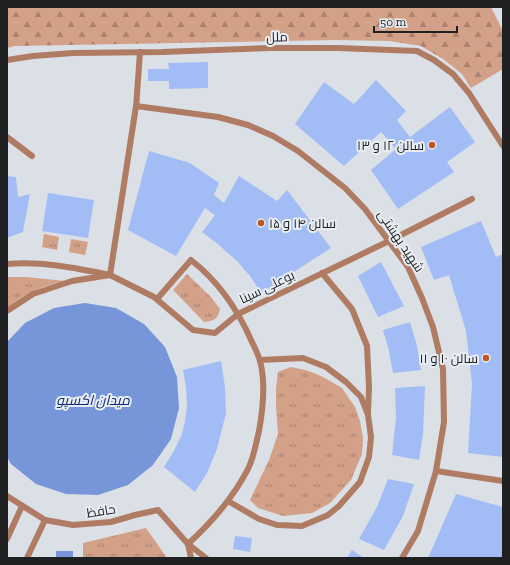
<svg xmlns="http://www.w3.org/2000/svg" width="510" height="565" viewBox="0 0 510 565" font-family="'Zilla Slab',Cairo,serif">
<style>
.grass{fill:url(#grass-tufts)}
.forest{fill:url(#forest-firs)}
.water{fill:#7796d9}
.building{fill:#a2bdf5}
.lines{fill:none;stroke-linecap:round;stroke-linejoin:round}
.lane{stroke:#af7b63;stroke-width:6}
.poi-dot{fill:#bb5721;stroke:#e8ecf3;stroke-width:1.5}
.labels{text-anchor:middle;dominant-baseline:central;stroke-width:4;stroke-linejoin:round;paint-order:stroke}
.street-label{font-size:13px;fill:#1e2022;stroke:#e8ecf3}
.poi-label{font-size:13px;fill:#1e2022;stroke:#e8ecf3;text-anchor:end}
.water-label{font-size:14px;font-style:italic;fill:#0c2774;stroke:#e8ecf3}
</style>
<defs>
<pattern id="grass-tufts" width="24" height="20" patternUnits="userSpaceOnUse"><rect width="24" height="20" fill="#d3a088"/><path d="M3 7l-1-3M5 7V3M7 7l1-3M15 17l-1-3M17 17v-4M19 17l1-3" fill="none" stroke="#ab826f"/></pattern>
<pattern id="forest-firs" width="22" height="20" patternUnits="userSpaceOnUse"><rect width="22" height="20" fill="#d3a088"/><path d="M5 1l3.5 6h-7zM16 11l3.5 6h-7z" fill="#ab826f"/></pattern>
</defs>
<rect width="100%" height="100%" fill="#dbdfe6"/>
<g class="grass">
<path d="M44,234l15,3 -2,13 -15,-3z"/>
<path d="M71,239l17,3 -3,13 -16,-3z"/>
<path d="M187,274l23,22 10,13c-2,10 -6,12 -16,13l-31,-32z"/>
<path d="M7,277h19l39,4c-22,4 -40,13 -58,27z"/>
<path d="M291,367l18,4 14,6 19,11 13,19 5,14 3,17 -1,16 -11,26 -21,23 -18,10 -29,3 -25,-8 -8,-8 19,-40 9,-26 -2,-27v-19l2,-16z"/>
<path d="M146,528l21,30h-84v-15z"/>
</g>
<path class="forest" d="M7,7h484l12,24v38l-32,19 -9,-14 -19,-15 -22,-13 -32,-5 -53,-1 -321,6 -8,2z"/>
<g class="water">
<path d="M85,303l31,5 28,16 21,23 12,30 2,31 -8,31 -18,26 -25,20 -30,10 -32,-1 -30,-10 -25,-20 -4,-7v-115l18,-19 29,-15z"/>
<rect x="56" y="551" width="17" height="7"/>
</g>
<g class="building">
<path d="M208,62v26l-39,1v-8h-21v-12h21l-1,-6z"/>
<path d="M376,80l30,31 -9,9 13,17 40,-30 25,35 -28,20 7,10 -56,37 -27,-39 25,-21 -15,-17 -37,34 -49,-42 29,-42 30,22z"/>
<path d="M149,151l41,12 29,20 -5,12 10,8 15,-27 38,25 10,-11 44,58 -70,45 -11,-17 -13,-15 -18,-16 -17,-13 13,-17 -10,-7 -29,48 -48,-26z"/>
<path d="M7,176l9,1 2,20 12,-3 -7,38 -16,6z"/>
<path d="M48,193l46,7 -6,38 -46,-7z"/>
<path d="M481,221l15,36 7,-3v203l-35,-4 4,-69 -6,-53 -17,-56 -15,5 -13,-33z"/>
<path d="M381,262l23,44 -26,11 -20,-41z"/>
<path d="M410,322l7,24 4,24 -28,3 -4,-22 -6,-21z"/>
<path d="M221,361l4,26 1,26 -9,36 -10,24 -12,19 -31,-25 10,-16 8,-17 3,-13 2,-15 -1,-19 -3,-17z"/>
<path d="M425,386l-2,48 -4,26 -27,-5 4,-37 -1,-30z"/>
<path d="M388,479l26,5 -11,32 -19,34 -25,-11 18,-32z"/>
<path d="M456,494l47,13v51h-75z"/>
<path d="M235,536l17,2 -2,14 -17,-3z"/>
<path d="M352,550l12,8h-17z"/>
</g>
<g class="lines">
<g class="lane">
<path d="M7,60l26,-4 40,-3 89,-1 108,-4h68l79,3 17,9 19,14 16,19 34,53"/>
<path d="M136,108l4,-56"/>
<path d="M7,137l25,19"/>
<path d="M7,264c35,-3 69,4 103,11l26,-169 82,11 30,8 25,11 25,15 47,37 20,21 43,58 14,31 11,29 10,42 1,53 -8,49 -18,60 -16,27"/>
<path d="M322,273l30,36 15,37 2,41 -1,26"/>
<path d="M157,299l34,-39c27,21 47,50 61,82 3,6 6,12 8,19 6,22 3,48 -1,70 -3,12 -5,26 -11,38 -15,29 -36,53 -60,75"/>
<path d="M7,311l26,-17 39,-13 38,-6 44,22 39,33 22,3 23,-19 151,-73 83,-42"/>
<path d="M436,471l67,10"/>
<path d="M7,496l38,24 28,5 38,-3 24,-7 23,-5 30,34 18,14"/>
<path d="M228,501l31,18 18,6 25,1 26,-11 11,-9 21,-24 9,-25 2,-20 -3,-22 -7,-18 -15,-15 -20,-15 -23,-9 -43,2"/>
<path d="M7,539l15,-33"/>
<path d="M188,544l3,14"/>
<path d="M27,558l18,-38"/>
</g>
</g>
<g class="poi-dot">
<circle cx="432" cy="145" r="4"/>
<circle cx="261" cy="223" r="4"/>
<circle cx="486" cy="358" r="4"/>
</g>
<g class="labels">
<g class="street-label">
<text transform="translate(277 37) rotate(-1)">ملل</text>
<text transform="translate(401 241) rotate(56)">شهید بهشتی</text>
<text transform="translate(267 287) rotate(-26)">بوعلی سینا</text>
<text transform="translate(101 511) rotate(-9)">حافظ</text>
</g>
<g class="poi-label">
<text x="424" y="145">سالن ۱۲ و ۱۳</text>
<text x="269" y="223" text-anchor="start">سالن ۱۴ و ۱۵</text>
<text x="478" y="358">سالن ۱۰ و ۱۱</text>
</g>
<g class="water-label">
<text x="93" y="400">میدان اکسپو</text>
</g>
</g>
<rect width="510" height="565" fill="none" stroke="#1e2022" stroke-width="16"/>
<path d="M374 26v6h83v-6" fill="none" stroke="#1e2022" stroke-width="2"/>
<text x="380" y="26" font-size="12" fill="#1e2022" stroke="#e8ecf3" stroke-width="3" paint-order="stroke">50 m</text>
</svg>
